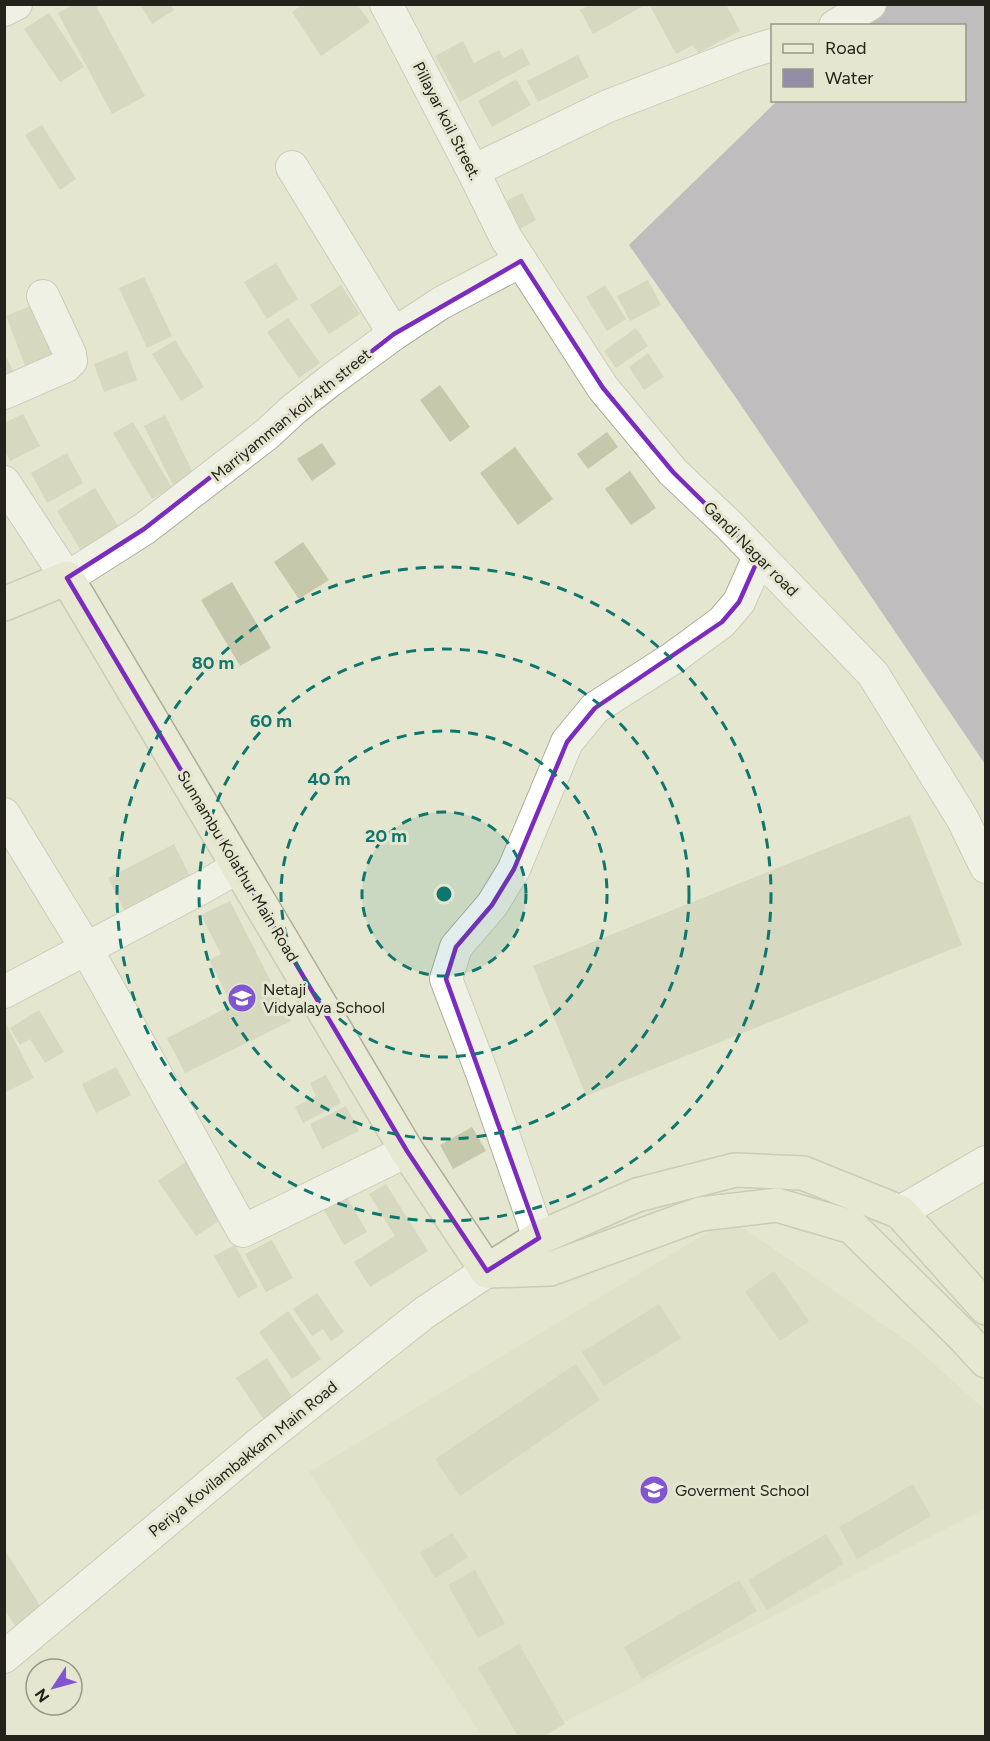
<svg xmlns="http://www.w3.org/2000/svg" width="990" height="1741" viewBox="0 0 990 1741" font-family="Figtree,sans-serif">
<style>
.built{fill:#daddbe}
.water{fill:#938da8}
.building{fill:#c5c8aa}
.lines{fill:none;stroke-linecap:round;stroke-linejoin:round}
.street-casing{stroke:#acae98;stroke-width:34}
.secondary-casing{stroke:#acae98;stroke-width:36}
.street{stroke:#fff;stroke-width:32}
.secondary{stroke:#eaebd6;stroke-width:33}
.marked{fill:none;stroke:#7b2cbf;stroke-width:4.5;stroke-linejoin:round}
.ring{fill:none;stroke:#0f766e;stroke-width:3;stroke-dasharray:10 8}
.labels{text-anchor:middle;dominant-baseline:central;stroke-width:6;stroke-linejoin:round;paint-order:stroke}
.street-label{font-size:16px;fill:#23231b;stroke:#e4e6cf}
.poi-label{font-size:16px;fill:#23231b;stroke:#e4e6cf;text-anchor:start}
.centre{fill:#0f766e;stroke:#e4e6cf;stroke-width:3}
.ring-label{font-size:18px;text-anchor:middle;font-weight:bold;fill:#0f766e;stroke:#e4e6cf;stroke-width:6;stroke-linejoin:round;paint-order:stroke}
</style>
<rect width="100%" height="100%" fill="#e4e6cf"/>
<path class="built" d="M730,1219l183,126 72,65v99l-449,227h-54l-173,-264z"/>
<path class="water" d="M876,5h109v759l-251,-369 -105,-150 148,-144 187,-1v-74l-110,-1z"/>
<g class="building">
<path d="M74,4h21l50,92 -33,18 -54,-101z"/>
<path d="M140,4h30l4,6 -22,14z"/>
<path d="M303,4h54l13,18 -49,34 -29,-44z"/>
<path d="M591,4h56l-54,30 -13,-24z"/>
<path d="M649,4h77l14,27 -42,22 -5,-8 -17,9z"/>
<path d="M49,13l35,54 -24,15 -36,-53z"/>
<path d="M463,41l11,22 25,-13 5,8 18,-10 8,16 -70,38 -25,-46z"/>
<path d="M578,55l11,22 -51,25 -11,-21z"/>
<path d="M516,79l15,26 -39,22 -14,-26z"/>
<path d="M42,125l34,54 -16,11 -35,-55z"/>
<path d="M522,193l14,27 -18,10 -15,-27z"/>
<path d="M276,263l22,36 -31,20 -23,-37z"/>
<path d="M144,277l28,59 -25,12 -28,-60z"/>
<path d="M648,280l13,25 -31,16 -13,-25z"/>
<path d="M341,285l19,29 -31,20 -19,-29z"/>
<path d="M605,285l21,34 -19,12 -21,-34z"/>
<path d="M37,303l24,50 -35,15 -20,-52z"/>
<path d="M288,318l32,45 -21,15 -32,-46z"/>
<path d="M636,328l12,18 -32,22 -12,-17z"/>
<path d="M175,340l29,47 -23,14 -29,-47z"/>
<path d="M127,351l10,29 -33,12 -10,-28z"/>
<path d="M4,352l11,23 -11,5z"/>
<path d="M648,353l16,24 -20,13 -15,-23z"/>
<path d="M440,385l30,42 -20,15 -30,-42z"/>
<path d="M23,414l17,32 -30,15 -6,-11v-27z"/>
<path d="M165,415l29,60 -21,10 -29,-59z"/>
<path d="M133,422l39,66 -20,11 -39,-66z"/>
<path d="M607,432l11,15 -30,22 -11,-15z"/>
<path d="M322,443l14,21 -24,17 -15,-22z"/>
<path d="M515,447l38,52 -35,26 -38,-52z"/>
<path d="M67,453l16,30 -36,20 -16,-30z"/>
<path d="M630,471l26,37 -25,17 -26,-36z"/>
<path d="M95,488l25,41 -38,23 -25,-41z"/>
<path d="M303,542l26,38 -30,19 -25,-37z"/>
<path d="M232,582l39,66 -31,18 -39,-66z"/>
<path d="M910,815l52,130 -376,151 -53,-130z"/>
<path d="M174,844l18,36 -66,34 -18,-36z"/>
<path d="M230,901l61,120 -106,52 -18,-35 65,-33 -23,-45 12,-6 -20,-39z"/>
<path d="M39,1010l25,42 -19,11 -15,-24 -10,6 -10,-17z"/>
<path d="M4,1020l30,58 -30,15z"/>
<path d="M116,1067l15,28 -35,18 -14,-29z"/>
<path d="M326,1075l15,28 -38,20 -8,-16 21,-11 -6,-13z"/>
<path d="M346,1106l13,25 -37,18 -12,-25z"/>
<path d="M472,1127l14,24 -33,18 -13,-24z"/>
<path d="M190,1159l38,56 -32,21 -38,-55z"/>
<path d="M386,1184l42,67 -58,36 -16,-25 41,-26 -26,-42z"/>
<path d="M344,1192l23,40 -23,13 -23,-40z"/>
<path d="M272,1240l21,38 -27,14 -21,-38z"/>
<path d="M235,1245l23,42 -20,11 -24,-42z"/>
<path d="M774,1271l35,50 -29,20 -35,-49z"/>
<path d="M317,1293l27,39 -13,9 -8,-12 -11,7 -19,-27z"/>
<path d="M659,1304l22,34 -77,48 -22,-34z"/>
<path d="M288,1311l33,48 -29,20 -33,-47z"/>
<path d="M267,1358l29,45 -30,20 -30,-45z"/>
<path d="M576,1364l24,36 -140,96 -25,-37z"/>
<path d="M913,1484l18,32 -74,43 -18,-32z"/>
<path d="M452,1533l16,24 -33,21 -15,-25z"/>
<path d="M826,1534l18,30 -77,46 -19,-30z"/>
<path d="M4,1549l39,61 -27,17 -12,-18z"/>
<path d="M475,1570l30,54 -27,14 -30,-53z"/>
<path d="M739,1580l18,31 -115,68 -18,-32z"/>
<path d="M519,1644l46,80 -21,12h-26l-40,-68z"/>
</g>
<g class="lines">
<g class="street-casing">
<g id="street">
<path d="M386,4l87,167 33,67 97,150 70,84 56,53 144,149 89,144 24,49"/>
<path d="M4,10l12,-6"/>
<path d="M835,26l35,-22"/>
<path d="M292,167l102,167"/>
<path d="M473,171l135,-65 135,-52 29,-9"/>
<path d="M4,393l62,-27 5,-5 -1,-7 -27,-58"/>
<path d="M4,482l63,96 77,-49 123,-95 27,-25 37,-29 63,-46 47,-31 80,-42"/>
<path d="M4,814l82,134 157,283 164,-80"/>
<path d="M4,992l199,-105 35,-20"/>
<path d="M900,1212l86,-50"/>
<path d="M539,1238l-57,-165 -36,-94 10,-32 36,-42 22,-36 53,-127 28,-34 78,-50 49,-36 17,-20 20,-45"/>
<path d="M4,1657l257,-215 163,-129 63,-42"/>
</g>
</g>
<g class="secondary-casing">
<g id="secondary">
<path d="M4,604l63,-26 340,573 80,120"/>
<path d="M487,1271l52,-33 98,-43 98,-25 68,3 97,39 86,96"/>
<path d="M489,1271l61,-2 150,-55 77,-9 75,22 111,109 23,25"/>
</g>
</g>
<use href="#street" class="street"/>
<use href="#secondary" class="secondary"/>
</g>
<path d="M0 0H990V1741H0ZM521,261l82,127 70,84 86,85 -20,45 -17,20 -127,86 -28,34 -53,127 -22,36 -36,42 -10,32 93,259 -52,33 -80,-120 -340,-573 77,-49 250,-195z" fill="#e4e6cf" fill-opacity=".55" fill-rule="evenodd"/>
<path class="marked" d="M521,261l82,127 70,84 86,85 -20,45 -17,20 -127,86 -28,34 -53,127 -22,36 -36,42 -10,32 93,259 -52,33 -80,-120 -340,-573 77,-49 250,-195z"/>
<circle cx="444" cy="894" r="82" fill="#0f766e" fill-opacity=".12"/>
<g class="ring">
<circle cx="444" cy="894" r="82"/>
<circle cx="444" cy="894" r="163"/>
<circle cx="444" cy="894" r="245"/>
<circle cx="444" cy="894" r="327"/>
</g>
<defs>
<g id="school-disc" transform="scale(1.5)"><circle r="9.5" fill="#8256d0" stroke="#e4e6cf"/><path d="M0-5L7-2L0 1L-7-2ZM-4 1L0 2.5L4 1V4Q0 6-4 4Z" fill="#fff"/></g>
</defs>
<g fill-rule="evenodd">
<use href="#school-disc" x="242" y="998"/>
<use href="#school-disc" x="654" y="1490"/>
</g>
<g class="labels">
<g class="street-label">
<text transform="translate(447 121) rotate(63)">Pillayar koil Street.</text>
<text transform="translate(291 415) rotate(-39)">Marriyamman koil 4th street</text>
<text transform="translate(751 549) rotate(45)">Gandi Nagar road</text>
<text transform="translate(238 866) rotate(59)">Sunnambu Kolathur Main Road</text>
<text transform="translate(243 1459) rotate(-39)">Periya Kovilambakkam Main Road</text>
</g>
<g class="poi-label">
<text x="263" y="989">Netaji<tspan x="263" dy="18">Vidyalaya School</tspan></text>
<text x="675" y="1490">Goverment School</text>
</g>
</g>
<circle cx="444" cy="894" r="9" class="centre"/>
<g class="ring-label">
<text x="213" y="669">80 m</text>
<text x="271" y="727">60 m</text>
<text x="329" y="785">40 m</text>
<text x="386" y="842">20 m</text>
</g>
<rect width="990" height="1741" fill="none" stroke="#23231b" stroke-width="12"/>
<rect x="771" y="24" width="195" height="78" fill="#e4e6cf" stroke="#979887" stroke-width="1.5"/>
<rect x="783" y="44" width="30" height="9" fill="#eaebd6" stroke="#979887" stroke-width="1.5"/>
<text x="825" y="54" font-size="18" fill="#23231b">Road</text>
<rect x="783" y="69" width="30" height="18" fill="#938da8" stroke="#979887" stroke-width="1.5"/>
<text x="825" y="84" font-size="18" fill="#23231b">Water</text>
<g transform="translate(54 1687) rotate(234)"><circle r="28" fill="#e4e6cf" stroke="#979887" stroke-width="1.5"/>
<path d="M0-4.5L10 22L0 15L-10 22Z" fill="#8256d0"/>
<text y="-9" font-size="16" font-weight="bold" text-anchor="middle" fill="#23231b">N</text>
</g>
</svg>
